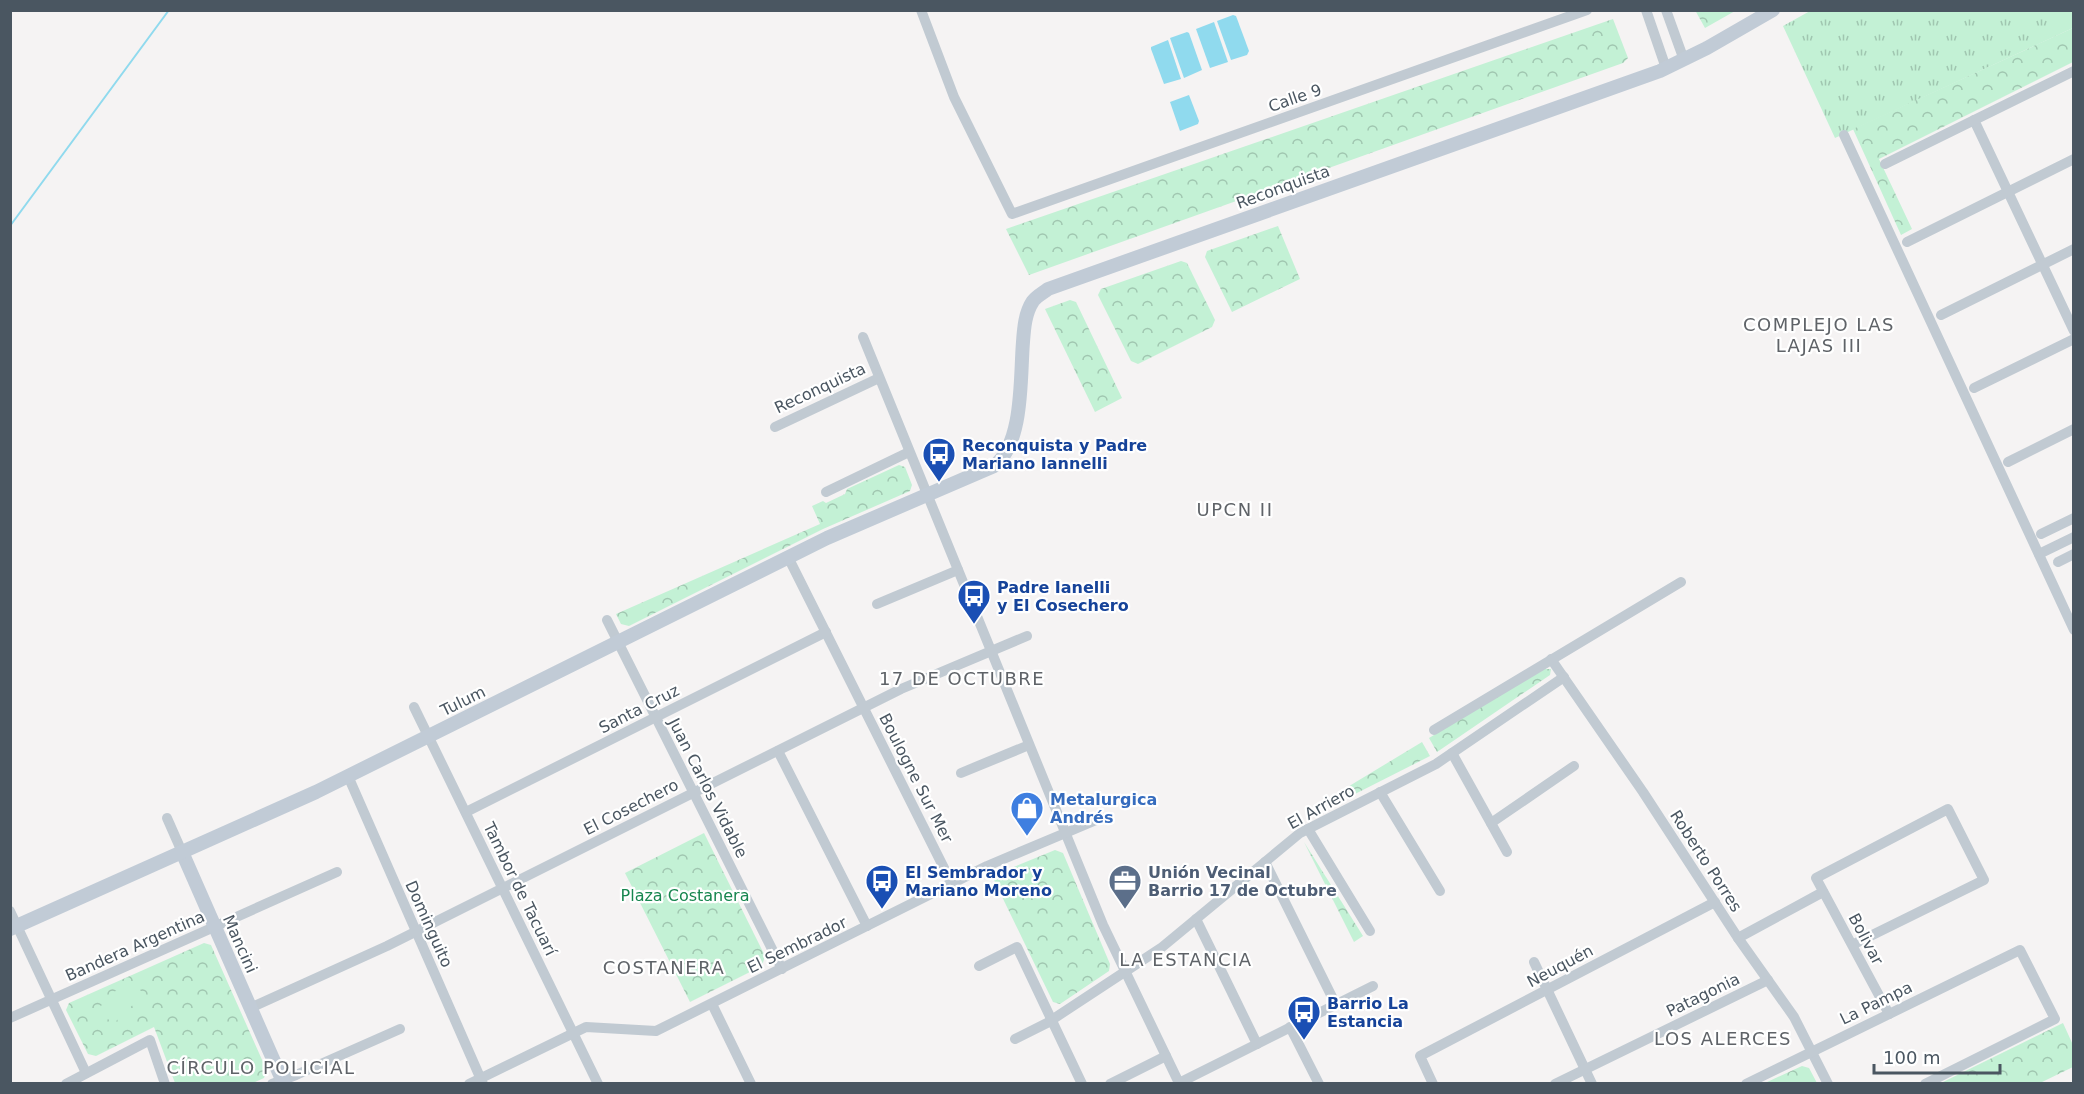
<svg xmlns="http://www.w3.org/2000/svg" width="2084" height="1094" viewBox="0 0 2084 1094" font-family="'DejaVu Sans',sans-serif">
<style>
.grass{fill:url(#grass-tufts)}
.forest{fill:url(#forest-crowns)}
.pitch{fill:#c3f1d5}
.water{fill:#90daee}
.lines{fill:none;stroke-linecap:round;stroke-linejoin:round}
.stream{stroke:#90daee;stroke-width:2}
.street{stroke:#c1cad2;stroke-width:10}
.secondary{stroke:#c1cbd6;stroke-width:14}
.labels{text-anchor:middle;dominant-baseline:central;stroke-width:4.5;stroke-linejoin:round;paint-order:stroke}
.street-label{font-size:16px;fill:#4a5661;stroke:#fff}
.transit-label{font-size:16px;font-weight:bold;fill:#164399;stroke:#fff;text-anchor:start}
.shop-label{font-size:16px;font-weight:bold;fill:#366cbe;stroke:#fff;text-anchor:start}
.service-label{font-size:16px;font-weight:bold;fill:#4e5e75;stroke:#fff;text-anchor:start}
.park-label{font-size:16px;fill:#17864f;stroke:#fff}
.neighbourhood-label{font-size:18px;letter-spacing:1.5px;fill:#5f6368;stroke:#fff}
</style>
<defs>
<pattern id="grass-tufts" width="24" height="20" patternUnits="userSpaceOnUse" patternTransform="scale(1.5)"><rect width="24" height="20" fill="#c3f1d5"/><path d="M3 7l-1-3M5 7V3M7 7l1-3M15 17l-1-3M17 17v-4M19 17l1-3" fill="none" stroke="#a0c6b0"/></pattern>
<pattern id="forest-crowns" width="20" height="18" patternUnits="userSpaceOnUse" patternTransform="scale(1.5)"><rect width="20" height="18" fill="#c3f1d5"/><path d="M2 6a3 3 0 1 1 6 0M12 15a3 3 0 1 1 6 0" fill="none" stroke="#a0c6b0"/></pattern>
</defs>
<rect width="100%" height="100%" fill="#f5f3f3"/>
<path class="grass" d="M1810,11h263v17l-238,110 -52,-112z"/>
<g class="forest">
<path d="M1695,10h40v1l-30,17z"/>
<path d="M1613,19l15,39 -5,5 -594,212 -23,-46z"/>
<path d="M2073,28v34l-194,97 33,70 -11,6 -48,-106z"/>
<path d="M1278,226l22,53 -68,33 -27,-55 2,-6z"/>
<path d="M1181,261l6,2 28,57 -3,7 -74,37 -7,-3 -33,-66 3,-6z"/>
<path d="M1070,300l6,2 46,96 -27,14 -50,-103z"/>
<path d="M899,465l6,2 7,18 -2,6 -87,38 -194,97 -8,-2 -5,-10 204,-90 -8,-18 11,-5 3,2 19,-9 2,-5z"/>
<path d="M1543,669h8l-1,6 -113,77 -8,-14z"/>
<path d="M1422,742l8,14 -77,39 -12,-4z"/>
<path d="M704,833l61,123 -3,10 -72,36 -65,-129z"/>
<path d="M1304,842l59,94 -9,6z"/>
<path d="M1055,850l8,3 47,111 -1,7 -49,33 -7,-2 -61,-126z"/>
<path d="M204,943l7,2 56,126 -3,7 -11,5h-78l-21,-56 -58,29 -8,-2 -22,-44 3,-7z"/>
<path d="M2063,1023l10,22v22l-33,16h-99z"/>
<path d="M1802,1066l7,2 8,15h-52z"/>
</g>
<path class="pitch" d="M128,978l16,16 -31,30 -15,-15z"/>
<g class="water">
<path d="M1233,15l3,1 13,35 -2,4 -16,5 -14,-39z"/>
<path d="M1214,22l14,40 -18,6 -14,-39z"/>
<path d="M1187,32l2,1 13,37 -18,8 -14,-40z"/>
<path d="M1168,40l13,39 -17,5 -13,-35v-2z"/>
<path d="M1189,95l10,26 -1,3 -18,7 -10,-29z"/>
</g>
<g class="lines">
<path class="stream" d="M10,226l159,-216"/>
<g class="street">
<path d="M921,10l33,87 58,117 575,-204"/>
<path d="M1646,10l20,58"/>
<path d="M1666,10l18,50"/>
<path d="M1974,120l100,211"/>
<path d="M1844,135l230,495"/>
<path d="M1885,164l189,-93"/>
<path d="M1907,242l167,-83"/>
<path d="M1941,315l133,-66"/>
<path d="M863,337l240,588 76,158 194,-97"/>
<path d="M1974,388l100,-49"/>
<path d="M775,427l104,-49"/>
<path d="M2008,462l66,-33"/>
<path d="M826,492l83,-40"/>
<path d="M2041,534l33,-16"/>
<path d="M2039,554l35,-17"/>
<path d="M788,557l164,327"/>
<path d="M2058,562l16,-8"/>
<path d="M877,604l81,-34"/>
<path d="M607,620l175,349"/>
<path d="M1551,659l92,133 95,146 56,79 34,67"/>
<path d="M414,707l184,377"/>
<path d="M1434,730l247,-148"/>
<path d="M778,751l89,175"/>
<path d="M1452,753l55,99"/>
<path d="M961,773l68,-28"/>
<path d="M348,776l135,308"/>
<path d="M1380,792l60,99"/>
<path d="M466,812l360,-180"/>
<path d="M167,818l15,34"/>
<path d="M1491,823l83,-57"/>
<path d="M1308,829l62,102"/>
<path d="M1265,862l71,143"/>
<path d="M10,911l76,162"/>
<path d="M1196,919l61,125"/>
<path d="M1738,938l85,-46"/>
<path d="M1852,945l132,-65 -36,-71 -132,69 73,136"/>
<path d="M1534,962l58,122"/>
<path d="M979,966l38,-19 65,137"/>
<path d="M712,1004l39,80"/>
<path d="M250,1008l137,-62 514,-257 126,-53"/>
<path d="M10,1018l327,-146"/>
<path d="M1290,1027l29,57"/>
<path d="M1015,1039l32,-16 114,-75 139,-115 136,-69 128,-87"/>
<path d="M66,1084l84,-44 15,44"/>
<path d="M272,1084l24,-9 104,-46"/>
<path d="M469,1084l117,-57 70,4 331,-165 114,-48"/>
<path d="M1110,1084l56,-28"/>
<path d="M1433,1084l-13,-28 295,-154"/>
<path d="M1555,1084l213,-104"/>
<path d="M1746,1084l274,-134 35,69 -130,65"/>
</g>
<g class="secondary">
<path d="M182,852l102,232"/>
<path d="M10,929l306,-137 511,-254 167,-72c30,-23 26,-89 29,-124 1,-14 2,-29 10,-41 4,-5 10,-8 15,-12l612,-218 47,-23 66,-38"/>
</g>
</g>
<defs>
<g id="bus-pin" transform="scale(1.725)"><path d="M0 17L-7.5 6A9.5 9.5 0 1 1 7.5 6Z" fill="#1a4fb4" stroke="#fff"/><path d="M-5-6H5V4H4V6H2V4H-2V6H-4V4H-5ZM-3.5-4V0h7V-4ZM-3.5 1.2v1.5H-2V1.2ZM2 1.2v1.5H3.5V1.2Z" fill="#fff"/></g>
<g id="shop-pin" transform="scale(1.725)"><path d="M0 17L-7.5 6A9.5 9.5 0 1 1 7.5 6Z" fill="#3f7fe0" stroke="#fff"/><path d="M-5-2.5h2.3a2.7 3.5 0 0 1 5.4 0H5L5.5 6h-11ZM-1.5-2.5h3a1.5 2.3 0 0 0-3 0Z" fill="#fff"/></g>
<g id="office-pin" transform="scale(1.725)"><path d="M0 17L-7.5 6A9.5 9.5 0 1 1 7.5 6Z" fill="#5c6f8a" stroke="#fff"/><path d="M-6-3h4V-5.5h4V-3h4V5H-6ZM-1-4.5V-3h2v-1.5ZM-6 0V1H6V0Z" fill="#fff"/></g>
</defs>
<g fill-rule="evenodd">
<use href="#bus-pin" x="939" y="454"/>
<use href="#bus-pin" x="974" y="596"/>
<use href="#shop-pin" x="1027" y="808"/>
<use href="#bus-pin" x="882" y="881"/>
<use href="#office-pin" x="1125" y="881"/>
<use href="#bus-pin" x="1304" y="1012"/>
</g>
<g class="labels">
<g class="street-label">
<text transform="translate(1295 98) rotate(-19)">Calle 9</text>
<text transform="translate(1283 187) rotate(-20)">Reconquista</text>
<text transform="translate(820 388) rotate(-25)">Reconquista</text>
<text transform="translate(463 701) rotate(-26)">Tulum</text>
<text transform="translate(639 709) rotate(-27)">Santa Cruz</text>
<text transform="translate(916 778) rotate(63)">Boulogne Sur Mer</text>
<text transform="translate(708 788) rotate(63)">Juan Carlos Vidable</text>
<text transform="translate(631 807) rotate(-27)">El Cosechero</text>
<text transform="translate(1321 807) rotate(-29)">El Arriero</text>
<text transform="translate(1706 861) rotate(57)">Roberto Porres</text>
<text transform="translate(520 889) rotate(64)">Tambor de Tacuarí</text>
<text transform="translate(429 924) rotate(66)">Dominguito</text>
<text transform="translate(1866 939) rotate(62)">Bolivar</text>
<text transform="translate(240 944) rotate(66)">Mancini</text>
<text transform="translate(797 945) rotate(-26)">El Sembrador</text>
<text transform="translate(135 946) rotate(-24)">Bandera Argentina</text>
<text transform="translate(1560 966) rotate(-28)">Neuquén</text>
<text transform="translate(1703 995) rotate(-26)">Patagonia</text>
<text transform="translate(1876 1003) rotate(-26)">La Pampa</text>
</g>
<g class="transit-label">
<text x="962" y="445">Reconquista y Padre<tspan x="962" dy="18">Mariano Iannelli</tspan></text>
<text x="997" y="587">Padre Ianelli<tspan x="997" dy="18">y El Cosechero</tspan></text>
<text x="905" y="872">El Sembrador y<tspan x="905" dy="18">Mariano Moreno</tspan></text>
<text x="1327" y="1003">Barrio La<tspan x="1327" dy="18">Estancia</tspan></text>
</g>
<g class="shop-label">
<text x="1050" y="799">Metalurgica<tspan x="1050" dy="18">Andrés</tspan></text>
</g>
<g class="service-label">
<text x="1148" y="872">Unión Vecinal<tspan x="1148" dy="18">Barrio 17 de Octubre</tspan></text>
</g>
<g class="park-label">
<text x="685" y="895">Plaza Costanera</text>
</g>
<g class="neighbourhood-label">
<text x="1819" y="324">COMPLEJO LAS<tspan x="1819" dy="21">LAJAS III</tspan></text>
<text x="1235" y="509">UPCN II</text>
<text x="962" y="678">17 DE OCTUBRE</text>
<text x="1186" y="959">LA ESTANCIA</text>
<text x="664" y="967">COSTANERA</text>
<text x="1723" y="1038">LOS ALERCES</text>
<text x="261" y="1067">CÍRCULO POLICIAL</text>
</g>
</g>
<rect width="2084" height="1094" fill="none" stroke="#4a5661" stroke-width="24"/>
<path d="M1874 1064v9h126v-9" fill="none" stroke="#4a5661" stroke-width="3"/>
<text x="1883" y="1064" font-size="18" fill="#4a5661" stroke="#ffffff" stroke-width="4.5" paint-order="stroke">100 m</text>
</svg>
